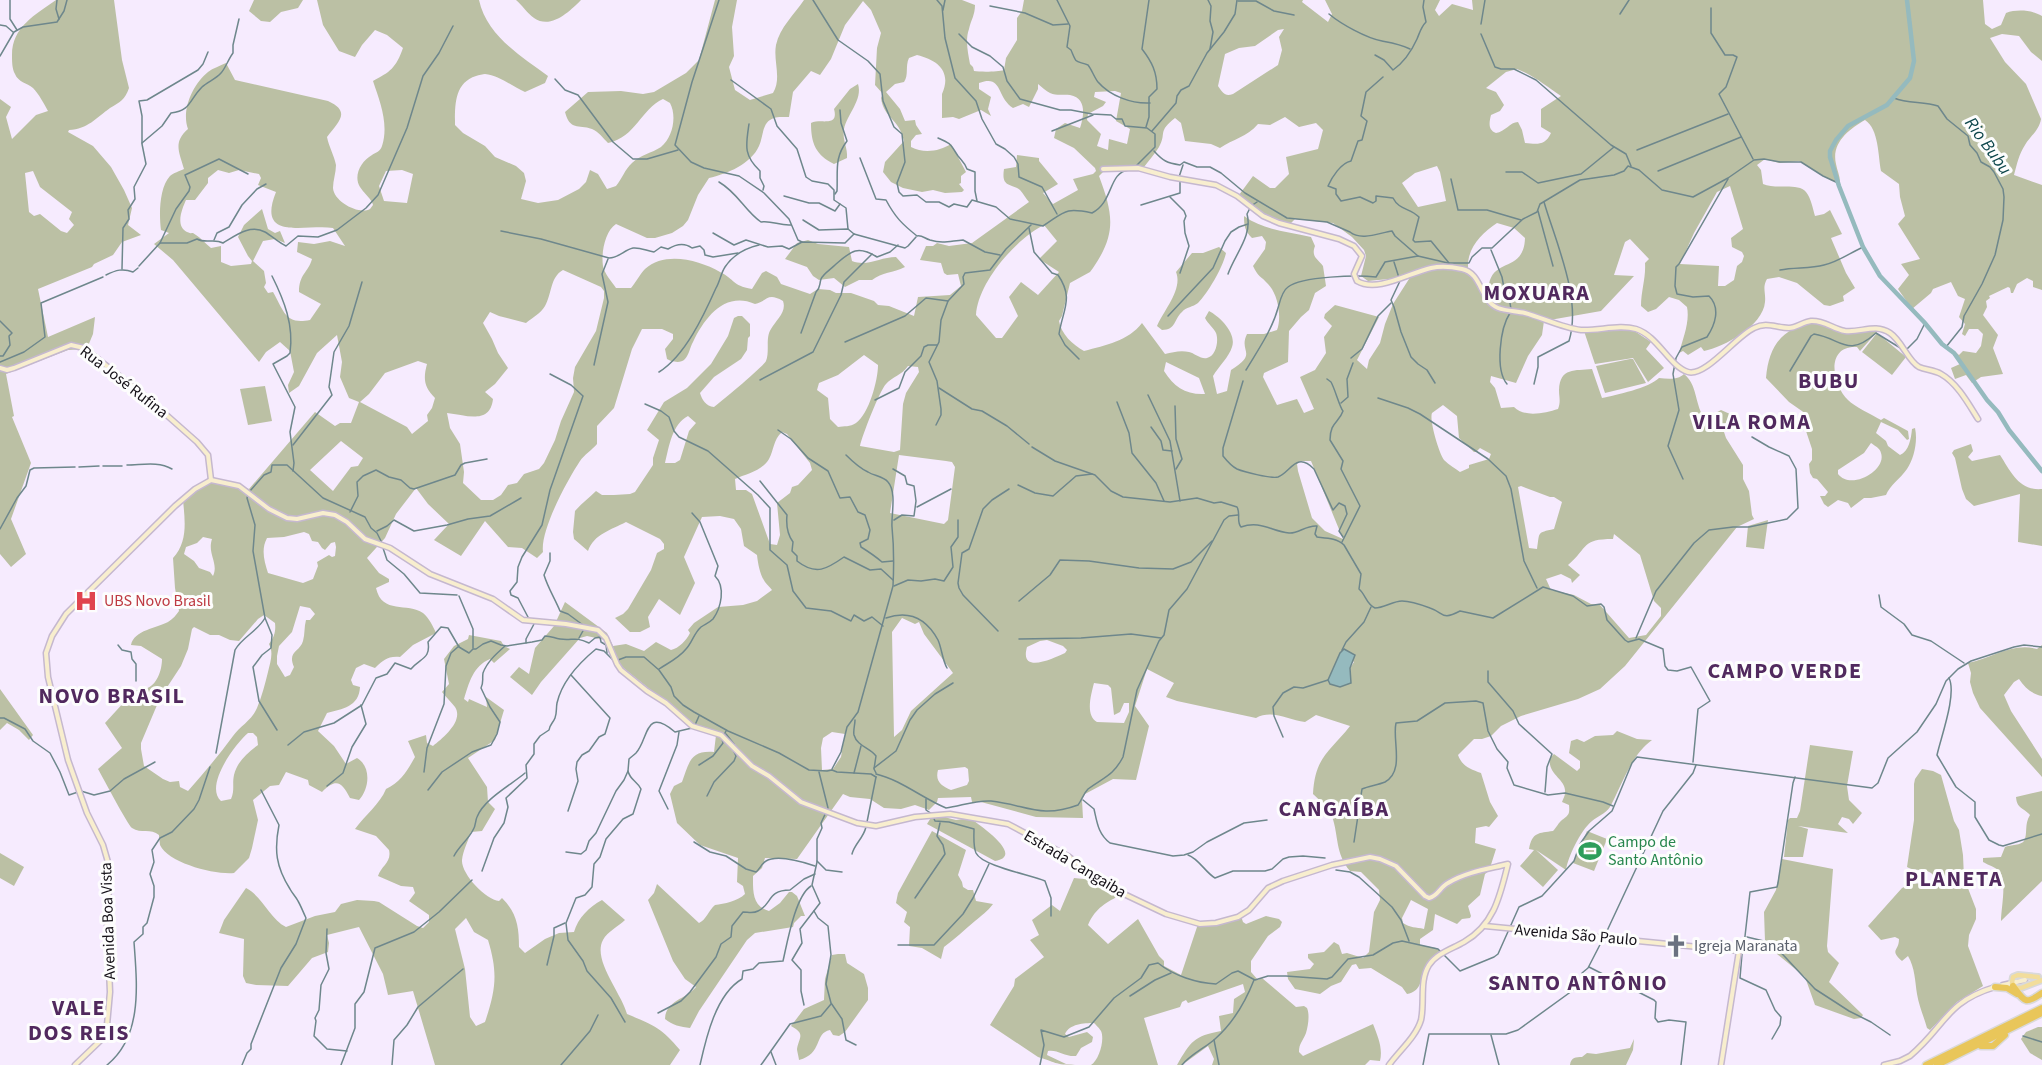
<svg xmlns="http://www.w3.org/2000/svg" width="2042" height="1065" viewBox="0 0 2042 1065" font-family="'Source Sans 3',sans-serif">
<style>
.green{fill:#bbc0a4;fill-rule:evenodd}
.water{fill:#95babe;stroke:#6e878c;stroke-width:1.5}
.lines{fill:none;stroke-linecap:round;stroke-linejoin:round}
.stream{stroke:#6e878c;stroke-width:1.5}
.river{stroke:#95babe;stroke-width:4.5}
.secondary-casing{stroke:#c5b8cf;stroke-width:7}
.primary-casing{stroke:#d9d9da;stroke-width:8}
.highway-casing{stroke:#d9d9da;stroke-width:9}
.secondary{stroke:#f8eece;stroke-width:4}
.primary{stroke:#f2dd9c;stroke-width:4.5}
.highway{stroke:#e9c65a;stroke-width:6}
.labels{text-anchor:middle;dominant-baseline:central;stroke-width:6;stroke-linejoin:round;paint-order:stroke}
.street-label{font-size:16px;fill:#141017;stroke:#fdfdfd}
.health-label{font-size:16px;fill:#be3a42;stroke:#fdfdfd;text-anchor:start}
.leisure-label{font-size:16px;fill:#27864d;stroke:#fdfdfd;text-anchor:start}
.worship-label{font-size:16px;fill:#5b616d;stroke:#fdfdfd;text-anchor:start}
.water-label{font-size:18px;font-style:italic;fill:#0d464b;stroke:#fdfdfd}
.district-label{font-size:22px;font-weight:bold;letter-spacing:1.5px;fill:#51295e;stroke:#fdfdfd}
</style>
<rect width="100%" height="100%" fill="#f6ebfe"/>
<g class="green">
<path d="M56,0h58l8,60 7,28c-4,12 -9,14 -19,20 -14,10 -22,21 -41,22l-1,2 25,14 18,21 13,23 8,18 -4,17 13,10 -19,7 -9,13 -19,9 -2,3 -54,22 10,48 47,-20 -2,17 -5,12 -3,3 -17,1 -62,24 8,42 -2,1 19,46 -20,56 15,35 -15,13 -11,-13v-455l11,8 -5,10 6,22 24,-24 12,-4c-4,-7 -9,-17 -15,-23 -6,-5 -15,-6 -18,-14 -3,-5 -3,-13 -3,-19 0,-28 23,-40 44,-55zM33,171l7,16 32,25 -3,7 5,6 -7,8 -6,-2 -21,-17 -6,2 -5,-4 -4,-39z"/>
<path d="M254,0h49l-5,8 -17,4 -11,10 -9,-1 -12,-10z"/>
<path d="M317,0h162c8,36 42,56 69,76l-3,7 -20,9c-12,-5 -26,-17 -40,-18 -2,0 -6,1 -9,2 -22,7 -21,30 -21,49l8,8 22,13 10,11 21,9 8,7 2,8 -5,18 17,4 20,-3 21,-11 7,-7 4,-12 8,4 9,15 9,-3c6,-7 9,-17 16,-23 8,-8 20,-10 29,-16 12,-10 16,-31 9,-44l-7,-4c-22,10 -27,38 -55,44 -5,-5 -9,-11 -16,-14 -14,-5 -22,2 -27,-17l23,-20 33,-1 22,3 11,-2 32,-19 13,-13 16,-60h22l-5,27 2,29 -5,11 6,23 15,10 23,-7c9,-15 0,-32 3,-48 4,-18 18,-30 28,-45h158l13,5c0,10 -4,15 -6,24 -4,11 -1,24 1,35l3,3 1,4c6,1 24,1 30,-1l2,-12 11,-18v-22l5,-7 2,-11h279l-1,2 26,20 4,-8 -7,-14h115l-5,10 4,6 13,-12 21,6 -1,-10h511l2,24 7,5 9,-4 5,-12c11,-4 26,-3 36,3v45l-11,-9 -12,-16 -17,-2 -12,4 15,24 21,22 15,35c-2,12 -11,17 -16,26 -6,9 -8,19 -11,30l28,10v105l-9,-3v-6l-6,-3 -10,6 -4,9h-2l-1,-5 -2,-1 -19,9 1,2 -4,3 1,6 -4,8 15,20 -5,13 10,26 -22,3 -9,6 -6,-8 -11,4 -4,-11 9,-4 -9,-16 8,7 4,-4 13,2 5,-7 2,-12 -5,-5h-9l-4,7 -3,-2 3,-10 -6,-7 6,-18 -7,-3 -7,-14 -18,7 -2,4 -19,16 -14,-20 11,-14 -8,-11 19,-5 -22,-35 7,-8 -5,-19 -1,-13 -18,-13c-3,-15 -2,-42 -16,-51 -16,9 -34,23 -29,44 1,6 4,12 4,18l-8,-1 -33,-20 -20,2 -14,-4 -8,6 4,5 2,14c12,6 35,-2 43,8 5,6 7,17 9,24l9,-2 6,-4 12,24 -11,4 15,35 9,15 -12,8 1,5 -14,5 -6,-1 -27,-22 -18,-6 -12,2c-5,8 -1,14 -2,23 -2,24 -41,45 -61,49l-3,-4 -13,8 -5,-4 -4,2c4,-15 11,-31 8,-46l-8,-7 -10,-3 -13,12 -8,3 -7,-6c0,-15 5,-28 4,-43l4,-4 -19,-20 -5,3 -11,33 20,1 -33,35 -57,10 -2,14 -14,21 -12,27 -25,-7 -1,6 5,6 6,20 13,-1c11,11 31,6 44,2 3,-8 1,-11 1,-19 1,-23 16,-19 33,-21l10,29c14,-3 47,-10 57,-20 9,1 19,2 25,-4 13,10 11,29 19,42h7l11,-6 9,4 -7,15 3,9 17,27v14l6,12 3,24 2,4 -17,8 -112,139 -25,23 -22,10 -57,17 -20,10 -10,10 -9,3h-8l-16,16c4,11 12,14 23,18l9,29 8,14 -9,11 -3,-1 -10,2 -1,15 21,6 -7,22 -4,3 -5,21 -12,11 3,10 -1,2 -8,1 -5,5 -22,-10 -2,16 -13,9v6l16,3 5,4c-5,6 -12,12 -16,20 -6,11 -4,19 -18,22l-5,-7 -31,-19 -12,1 -3,-5 -4,1 -11,17 -10,4 -11,8 -25,-5 -7,-10 -1,-7 23,-3 4,-5 -6,-6v-4l16,-2 10,-10 5,3 3,9 5,-1 16,5 6,-6 5,-40 6,-12 -1,-10 -18,-18 -11,-1c-15,-18 -11,-34 -18,-55 -3,-8 -13,-16 -19,-22 2,-38 17,-42 37,-68l-34,-11 -11,7c-17,-2 -33,-13 -49,-4l-79,-17 -11,-4 8,-14 -27,-14 -12,37 14,20 -13,54 -23,-1 -28,15 -3,6 1,18 -47,-1 -55,-15h-9l-1,-5 -33,1 -1,4 -8,8 -14,-5 -14,4 -17,-1 -14,-9 -20,-2 -7,-3 -46,65 -32,-1 -3,10 -9,8c0,15 -1,30 16,35l11,-8 9,-11h3l5,4 8,20h-4l-7,7 -1,4 -38,6 -8,7 -48,71 -9,17c-9,-1 -18,-3 -25,-9 1,-19 20,-19 31,-32l-11,-8 -12,-18 -25,-61 6,-7 3,-9 42,39c7,-3 10,-13 16,-18 9,-1 23,-4 30,-11l-2,-8 -6,-4 1,-24 -38,-13 -23,-22 -7,-29 4,-8 8,-4c7,-19 8,-32 32,-30l2,-17 -18,-7 -77,-62 -9,-9 -7,-17 -18,-4 -7,2 -39,44 -9,13 -22,-18 9,-10 10,7 6,-26 19,-22 11,-24 42,31 6,13 13,-2 18,7 12,-9 15,8c8,-2 15,-9 19,-17l-2,-3 6,-7 24,-16 25,-2 14,-4 15,-11c-2,-3 -5,-5 -7,-8 -5,-7 -7,-18 -8,-27l-13,-9 -3,-17 -7,-10 -14,-3 -18,1 -18,40 11,26 -15,32 -21,-16 -11,18 2,10 -10,5h-10l-15,-14 8,-4 5,-5 23,-39 6,-17 7,-4v-5l-4,-5 -34,-17c-15,8 -32,12 -38,29l-14,-12 -1,-7 2,-21c7,-8 14,-13 21,-20l6,4h12l16,-1 5,-2 18,-27v-7l6,-18 -12,-10 17,-28 23,-14 24,-24 17,-28 6,-18 4,-2h4l8,8v12l-2,2 -1,12 -6,9 -27,18 -14,16c2,7 6,13 14,14 8,-6 48,-39 52,-46 4,-10 -1,-23 5,-32 5,-9 16,-17 12,-28 -16,-9 -15,0 -28,3 -30,-13 -50,13 -62,38 -3,5 -4,13 -8,17 -4,4 -9,3 -14,2l-4,-2 -2,-10 8,-10v-5l-11,-5h-20l-10,20 -18,59 -17,18v18c-5,6 -13,11 -17,17 -12,18 -40,69 -37,91l-6,6 -15,-10 -14,-1 -23,-26 -24,35 -27,-16 15,-16 -21,-20 -12,-16 -20,26 -11,24 -18,20 12,15 10,6v3l-13,6c6,27 32,14 47,25 6,5 10,13 13,20l-23,12 -13,12c-13,-1 -16,3 -25,11l-11,-4 -8,4 -5,12 2,5 7,2c-1,20 -18,22 -33,26l-9,18 16,15 12,18 11,-6c14,8 13,30 2,42l-9,-2c-8,-15 -13,-21 -28,-6l-13,-7 -1,-5 -22,-8 -7,13 -9,1 -17,14 5,20 -6,28 -3,10 -15,15c-19,2 -66,-10 -74,-28 0,-1 -1,-9 -1,-10 -8,-7 -18,-1 -27,-7 -4,-3 -29,-50 -34,-59l24,-21 -17,-25 21,-23 4,-9c5,-1 11,-1 15,-2 12,-3 17,-19 17,-30l-21,-13 -10,-1c3,-15 26,-17 37,-23 5,-3 8,-7 11,-11l-4,-23 -2,-30c15,-16 12,-37 10,-58 26,-20 35,-23 66,-11l66,-77 20,14 5,-3h11l8,-21 -10,-4 -9,-21 2,-15 -5,-27 -20,18 -18,33 -10,7 -1,-8 6,-13 -4,-21 -10,-9 -14,10 -7,10 -86,-102 -19,-16 15,-11 -8,-3c-2,-15 -2,-42 9,-54 3,-3 10,-5 14,-7 -5,-17 -11,-27 4,-40 -7,-19 5,-45 20,-57 5,-4 12,-6 18,-9l9,17 93,21c24,11 10,21 -1,36 2,10 7,18 9,28 0,8 -3,15 -3,23 1,14 26,27 37,21l3,-4 -1,-3c-3,-5 -9,-10 -12,-15 -7,-11 1,-26 12,-32 4,-3 8,-3 10,-9 7,-22 -2,-44 -9,-65 17,-9 23,-13 30,-33l-16,-13 -12,-5 -13,15 -7,12 -16,-6 -16,-26zM863,1l8,9 10,23 -4,15 -2,37 8,9 -2,4c3,21 18,20 23,43l-19,21 -2,10 8,10 12,6 19,4 11,-2 12,3 17,-1 2,-2 -5,-6 2,-1v-7l5,-4 -15,-28c-11,7 -27,10 -40,3v-6l5,-6 6,-1 -6,-9 -1,-5 -10,1 -5,-12 -14,-17 9,-8 9,-2c5,-7 1,-16 5,-24l8,-3c21,5 35,17 25,39v24l11,-1 6,2 22,-9 10,6 -3,-7 3,-12 -12,-8v-6c24,-9 17,14 34,25l10,-4 6,3 9,-18v-5c4,3 8,7 12,9 7,3 13,1 20,2 17,3 14,21 10,33l-15,-5 -9,6 -2,9 20,10 21,20 1,3 -3,3 -20,5 5,11 -25,14 -10,-11 15,-9 -19,-23v-3l-22,-3 -1,12 -12,2c-3,19 7,14 16,21 3,3 6,9 9,12l-57,41 -23,3 -12,-3 -4,3h-7l-6,14 21,3 3,10 3,2 11,-1 3,12 -11,9 -32,2 -4,19 -25,-10 -11,-1 -4,-4 -23,-8h-15l-6,-3 -12,-1 -8,5 -29,-10 -4,-7 -11,-6 -4,2 -10,16c-21,-4 -16,-9 -32,-17 -21,-12 -55,-21 -75,-3 -5,5 -9,13 -14,19h-15c-4,-6 -12,-15 -13,-22 -2,-13 2,-35 13,-42l31,14h8l17,-5 11,-7 5,-6 10,-25 11,-17c18,-4 42,-14 50,-32 4,-8 3,-21 11,-26 5,-4 13,-3 19,-3l4,-25 18,-21 9,4 11,-16 14,-34zM1284,29l-5,8 3,13 -4,15 -45,29c-8,3 -10,-1 -15,-8l7,-32 14,-6 16,-2 23,-16zM1517,69c16,6 29,17 44,27l-20,13v18l10,6c-6,13 -14,11 -26,10l-3,-13 -4,-8c-8,0 -13,10 -22,11 -8,-3 -7,-10 -5,-18l9,-4 4,-6 -8,-13 -10,-4 20,-16zM1115,91l6,2 -5,28 14,8 -3,15 -18,-5 -1,11 -11,-4 4,-12 -14,-14 1,-6 15,-8 3,-4 -12,-5 1,-5zM1285,117l14,10 17,-4 7,7 -5,19 -32,8 3,17 -14,14h-5l-17,-12 -14,19 24,21 23,8h4l5,-5 38,4 19,14 12,13 2,6 -5,20 7,5 31,-3 10,1 -16,25 -8,20 -5,19 -11,17 -2,9 -10,-9 22,-43 -44,-12 -10,9 -1,4 8,8 -8,11 2,16 -11,17 -15,7 14,32 -10,4 -7,-14 -20,6 -14,-28 1,-4 24,-11 1,-31 12,-14 8,-7 6,-17 11,-7 -3,-20c-6,-8 -12,-9 -8,-20l-4,-9c-24,-6 -46,-6 -67,-21 0,10 1,15 8,22l10,-2 4,6 -1,7 -12,17c5,11 8,10 15,18 10,10 14,33 9,46l-13,4h-17c-9,18 12,19 -16,36l-4,21 -10,3 -4,-18c6,-10 16,-19 19,-29 5,-14 -13,-31 -23,-36l-4,7c3,6 9,10 11,15 3,8 0,23 -9,25 -5,2 -13,-5 -18,-6 -8,-2 -16,0 -24,2l-23,-31c-14,18 -36,22 -58,28 -11,-6 -23,-17 -25,-30l3,-5 8,-33 20,-11 3,-4c24,-35 20,-54 6,-92l5,-5 40,-4c5,-7 11,-13 15,-20 8,-14 -2,-15 16,-29l6,5 4,18 26,3 9,4c13,-9 27,-11 38,-24l12,1zM1437,166l3,6 6,29 -28,6 -16,-24 13,-10zM218,170l11,3 10,-3 20,4 2,4 -3,7 18,7c-20,50 29,32 57,36l12,18 -15,-5 -16,3 -16,-2 -1,10 15,7c-4,14 -13,15 -13,33l22,12 -11,16c-25,5 -26,-9 -37,-28l-5,1 -4,-6 2,-4 -2,-12 -11,-10 10,-20 12,-2 10,4 -5,-12 -5,2 -7,-4 -6,-20 -18,16 -6,12 10,19 4,5 -1,3 -20,2 -10,-4v-16l-10,2c-5,-4 -10,-10 -15,-13 -6,-4 -2,0 -9,-3 -12,-6 -5,-23 -1,-32h9l13,-17v-5zM402,170l11,4 -6,29 -23,-2 -5,-15 7,-15zM1730,186l13,43 -12,9 1,9 10,5 2,4 -2,6 -5,4 -3,14 -9,6h-7l1,-20 -39,-2 14,-31 23,-41zM1497,223l17,5 11,10c-1,34 -31,20 -36,46 -1,4 1,10 1,14l-12,-20 -10,-10c-1,-20 13,-34 29,-45zM1044,225l13,16 -18,18 20,13 -21,23 -17,-13 -12,15 9,19 -16,22h-6l-20,-23c2,-33 40,-76 68,-90zM563,270l38,17 3,4v7l-8,33 -21,36 -2,11 1,14 -13,29 -6,19 -11,23 -5,6 -15,5 -7,9 -9,2 -7,10 -8,5h-12l-18,-17 1,-11 -4,-28 -10,-16 -3,-15c19,2 43,12 46,-14l-8,-7 10,-8 13,-16 -10,-15 -6,-14 -9,-16 7,-11 9,4 27,7c6,-5 15,-10 19,-17 7,-12 5,-29 18,-36zM864,355l14,10c0,15 -9,49 -22,58 -6,4 -12,3 -18,4l-8,-8 -2,-21 -11,-8 2,-7 19,-8zM418,361l9,3c-4,15 -3,23 8,34l-3,10 -5,7 1,6 -16,13 -5,-7 -47,-25 9,-8 16,-21zM1166,362l33,16 6,16c-19,1 -31,-7 -41,-23zM908,366l10,1 1,5 -13,21 -3,11 -3,46 -6,2 -34,-6c2,-10 20,-56 26,-62 6,-7 16,-9 22,-18zM1443,405l14,11 2,22 15,14h2l4,-4 11,6 -2,5 -20,6v3l-9,4c-5,-4 -11,-7 -16,-12 -5,-7 -15,-40 -12,-47zM688,416l8,7 -7,8 -9,29 -5,3h-10c4,-16 7,-39 23,-47zM782,432l5,2 23,29 2,7 -14,15 -6,2 -2,6 -13,10 3,32 -3,10 -7,-1 -18,-50 -6,-4h-10l-1,-11c11,-5 27,-8 34,-20 5,-9 4,-19 13,-27zM341,441l22,17 -5,8 -7,1 -18,24 -23,-21zM899,455l47,6 6,1 3,5 -7,53 -4,4 -54,-11zM1300,461h11l32,78 -18,-8 -13,-13 -14,-47 -1,-7zM1521,486l29,11h4l8,5 -8,27c-18,4 -14,3 -17,20l-8,-1 -11,-61zM304,532l5,2 3,7 6,1 4,6 3,2 6,-7 4,-1 1,5 -1,9 -3,1 -3,-2 -12,7 1,4 -5,13 -10,4 -35,-10c-4,-12 -7,-24 -1,-35l17,-1zM1614,534l26,21 14,46 7,7v8l-15,19 -17,3 -29,-33 -9,-1 -17,-9 -23,-5 -5,-11 15,-5 10,5 1,4 8,-8 -12,-10c21,-18 13,-26 45,-26zM203,537l9,2c-5,15 7,24 1,37l-3,-4 -11,-4 -5,-7 -10,-7 2,-7 11,-4zM300,606l10,2 5,6 -5,6h-4c-2,7 -1,14 -3,21 -3,11 -16,10 -9,26l-4,8 -5,2 -8,-13v-8l2,-10 13,-14zM264,615l11,8c1,9 -1,14 -6,21 5,9 1,19 -1,28 -3,12 -6,24 -11,36 -5,12 -17,18 -24,28 -14,19 -29,37 -45,55l-8,-4 -1,-6 -9,1 -7,-3 -19,-13 -3,-17v-6l19,-45 21,-32 7,-17 4,-20 2,-2 16,8h9l11,5 9,1 19,-22zM902,618l13,6 4,-2 5,12 29,39 -42,38 -9,19 -8,7 -2,-105zM1047,640l16,6 4,4 -2,3c-11,5 -46,22 -38,-6l13,-6zM1341,651l13,11 -4,6 1,9 -22,6 -1,-3zM1094,683l14,2 3,3 3,27 6,-3 4,-9h5v9l-5,11 -27,-1c-12,-7 -6,-27 -3,-39zM832,732l13,2 -4,23 -8,12 -11,1 -1,-22 2,-10zM248,733h5l4,4 1,8c-11,8 -21,17 -24,30 -2,9 1,15 -3,24l-10,2c-17,-15 14,-57 27,-68zM965,767l3,2 1,12 -2,4 -16,5c-10,-4 -16,-9 -13,-20zM1411,900l17,9 -4,20c-8,-2 -14,-1 -21,-6l-1,-5z"/>
<path d="M516,0h65c-11,11 -30,30 -47,18 -7,-5 -12,-13 -18,-18z"/>
<path d="M858,84c5,16 -11,30 -14,45 -2,11 4,19 3,29l-13,6c-18,-9 -23,-20 -23,-41 10,-5 28,5 23,-14l16,-20z"/>
<path d="M808,240l10,4 31,3 3,14c16,6 28,-4 44,-4l9,10c-12,6 -23,5 -33,13h-13l-14,7 -11,-9 -15,2 -6,-4 -6,-9 -22,-8 12,-16z"/>
<path d="M1219,247l7,6c-3,14 -18,40 -28,50 -5,4 -12,4 -16,9 -8,7 -6,18 -20,18l-5,-4c7,-16 26,-37 19,-54l16,-19h11z"/>
<path d="M1816,321l34,12 14,-3 13,2 -17,19 -3,-4c-32,-2 -25,38 -9,53 6,6 24,15 33,20l3,-2 24,13 1,8 -2,1 -9,-10 -17,-8 -5,11 10,8 2,5 12,9c9,-4 11,-16 12,-26l3,-1c3,13 -1,31 -8,41 -7,10 -17,16 -21,26l-15,3h-7l-13,10 -3,-5 -10,-3 -10,7 -4,-3 -4,-8h5l3,-4 -11,-13 -4,-1 -3,-5 -1,-9 3,-4v-11l-6,-18 3,-15 -20,-14 -23,-24c3,-34 17,-50 50,-57zM1871,443c4,3 9,5 10,10 6,17 -30,38 -43,21v-4l26,-17z"/>
<path d="M1624,329l9,1 18,12 -5,7 18,19 -16,14 -15,-24 -38,6 -11,-33z"/>
<path d="M1877,333l29,24 -14,18 -30,-23z"/>
<path d="M1630,359h3l13,24 -41,10 -9,-27z"/>
<path d="M265,386l7,35 -24,4 -8,-36z"/>
<path d="M1971,444l2,7 -5,6 4,4 28,-6c11,17 19,36 42,34v57l-24,-4 2,-48 -46,12 -8,-7 -4,-10 -7,-31 -3,-5 2,-3z"/>
<path d="M1768,520l-4,29 -18,-2 2,-21z"/>
<path d="M469,635l32,6 3,5 6,3 -16,14 -4,-4c-17,7 -21,24 -26,40l4,3 1,-3 18,8 -1,-10 18,13 -9,30 -27,18 19,29 1,15 7,7 -13,22 -11,1c-3,9 -8,19 -9,28 -1,14 24,40 37,41l3,-3c15,15 17,29 17,49l6,6 20,-14 14,-6 15,-1c4,-14 15,-25 28,-32l23,20c-6,6 -18,12 -22,20 -11,20 19,54 24,74 26,11 34,13 53,36l-10,15h-235l-22,-74 -25,4 -5,-21 -24,-47 -32,8 2,8 -1,9 -16,6 -24,28 -32,-1 -10,-2 -3,-7 1,-37 -25,-6 5,-13 22,-32c16,8 24,31 40,39l29,-11 20,-4 6,-8 16,-4 17,1 5,1 38,24 6,2 6,-6v-7l-20,-14 6,-8 -2,-6 -12,-1 -23,-10c3,-10 14,-14 11,-26l-13,-14 -21,-7c10,-14 25,-25 31,-40 15,-7 21,-18 29,-32l-7,-16 18,-6 1,8 6,3c10,-8 31,-25 22,-39 -4,-5 -9,-10 -13,-15l7,-8 -5,-25 10,-13 14,-7zM466,918l8,14 14,8c10,33 8,49 -3,82l-9,4 -6,-9 -5,-48 -10,-40z"/>
<path d="M2042,645v51c-10,-2 -17,-8 -23,-17l-5,3 -10,13 7,16 31,48v18l-62,-69 -7,-15 -3,-11 1,-9 -3,-10c23,-4 44,-21 69,-14z"/>
<path d="M0,689l33,46 -4,5 -10,-10 -12,-7 -7,7z"/>
<path d="M1617,731l20,8 15,1c-21,15 -30,45 -42,67 -5,7 -12,9 -18,14 -12,10 -24,36 -26,49l-30,-20 22,20 -15,17 -23,-21 14,-16 -5,-1c3,-17 10,-16 24,-18 3,-3 6,-9 9,-11 6,-5 8,-5 7,-15l-7,-3c1,-3 3,-6 3,-9 2,-14 -18,-18 -15,-35l4,-4 23,17 3,-3v-7l-11,-8 2,-12 6,-2 7,3 11,-6 18,-1z"/>
<path d="M1810,745l43,6 -6,35 2,14 13,13 -9,11 -4,-5 -7,-2 -4,7 10,9 -50,-7 10,3 -5,28h-19l4,-37 2,-2h7l3,-7z"/>
<path d="M1922,769l11,2 8,4 13,46 5,9 4,25 1,23 12,31v10l-7,16 -1,11 15,40 -26,16 -27,28 -3,-2c-3,-11 -8,-22 -10,-34 -2,-13 -2,-26 -9,-38l-6,5c-13,-12 -3,-9 -3,-22l-4,-2 -14,3 -13,-14 34,-38 9,-4 22,-2 2,-3c-4,-13 -18,-6 -28,-12l7,-47v-36l1,-5z"/>
<path d="M2042,791v90l-41,40c0,-12 6,-40 -1,-49 -4,-5 -12,-7 -17,-10v-4l18,-1 4,-10c5,-2 17,-2 19,-6 4,-7 0,-17 6,-26 -7,-8 -13,-6 -14,-18z"/>
<path d="M936,815l20,5 14,-2c8,6 56,38 25,43l-68,-37 5,-8z"/>
<path d="M932,831l34,19 -8,25 4,7 1,5 5,3h5l3,11 17,3c-6,8 -11,11 -18,17 -11,9 -20,18 -31,26l-3,12 -19,-11 -13,-2 1,-19 -6,-5 3,-10 -11,-9 2,-10z"/>
<path d="M1587,831l20,8 -13,32 -21,-8z"/>
<path d="M0,853l24,14 -10,19 -14,-8z"/>
<path d="M1782,859l51,10 -6,77 1,6 11,11 -10,19 34,33 -2,3 -7,1 -39,-14 -10,-28 -28,-23 -3,-10 -9,-3 -1,-29 12,-22z"/>
<path d="M1092,876l30,18c-16,9 -26,13 -34,31l20,19 30,-25 21,37 5,5v5l17,9 17,-51 7,1 36,-9 2,6 3,2 20,-8 13,3 3,3 -2,5 -12,9 -17,25v11l7,8 4,-2 34,29 8,-1 3,2c3,7 1,18 -1,25 -3,8 -7,10 -7,19l4,4 70,-32c5,13 10,24 7,37l-10,-1 -5,5h-153l2,-6 -6,-13 -26,19h-5c14,-24 17,-29 44,-34l-2,-15 14,-3 1,-14 11,-7 -2,-8 -55,19 -2,-3 -4,2 -2,5 -36,11 14,47h-67c8,-5 14,-25 10,-34 -1,-2 -5,-6 -7,-8 -10,0 -25,1 -29,11l4,3 18,-5 6,5 -1,5 -11,6 -5,8c-11,1 -19,-7 -28,-5l-1,4 19,9 9,1c-20,0 -20,-3 -37,-8l-48,-32 24,-39 1,-7 29,-22 -14,-17 9,-5 -7,-15 20,-15 8,6 14,-33 10,1z"/>
<path d="M838,954h7l2,9 17,11 4,14v12l-23,32 -6,4 -6,-1 -3,-5c-16,3 -7,24 -31,30 0,-2 -2,-9 -2,-11 2,-12 9,-15 -6,-23l13,-17 20,-9 1,-21 7,-24z"/>
<path d="M2038,1027h4v33l-12,-7 -9,-14 5,-7z"/>
<path d="M1634,1039l-1,11 -7,15h-56c1,-8 6,-8 12,-8l5,-4 9,1 34,-6z"/>
</g>
<path class="water" d="M1344,649l11,6 -5,13 1,15 -11,4 -10,-3 -2,-4 12,-27z"/>
<g class="lines">
<g class="stream">
<path d="M10,0v19l7,11"/>
<path d="M57,0l-1,9 3,10"/>
<path d="M719,0l-27,82 -17,63 16,17 13,6 35,8 25,17 25,26 9,21 4,2"/>
<path d="M813,0l25,40 30,21 12,13 3,27 11,26 8,7 3,28 -8,21 2,9 4,4 14,-1 9,7h13l10,5 5,-3 13,3 5,-7 24,7 14,12 33,7c22,-14 21,-19 49,-13 22,-11 16,-41 37,-43"/>
<path d="M937,0l5,6 3,32 10,40 21,23 6,18 14,25 9,5 9,8 4,7 1,13 23,10 15,27"/>
<path d="M1057,0l13,26 -3,21 4,3c6,14 3,10 17,15 4,5 6,12 10,17 12,14 34,22 52,21"/>
<path d="M1208,0l3,6 -1,15 3,11 -3,17"/>
<path d="M1238,1h18l18,10 20,4"/>
<path d="M990,6l35,7 28,12 15,-1"/>
<path d="M1711,8v25l14,22h8l4,2 -11,30 -7,7 34,65"/>
<path d="M943,10l2,-10"/>
<path d="M1329,14c12,10 37,24 53,27 11,2 18,3 28,8"/>
<path d="M1620,14l9,-14"/>
<path d="M1481,24l4,-24"/>
<path d="M0,25l6,1 7,6"/>
<path d="M959,34l13,13 18,9 13,11 4,14 13,18 40,11h11l21,4 19,1 5,4h6l3,7 22,2 8,6v13l-20,20"/>
<path d="M1481,34l14,33 6,2h13l22,11 75,65 15,9 5,12"/>
<path d="M1375,55l9,5 9,10c10,-7 19,-20 24,-31 3,-7 4,-12 9,-17l-3,-15 1,-7"/>
<path d="M0,56l14,-24 9,-5 34,-5 7,-11 3,-11"/>
<path d="M1383,77l-17,15 -5,24 6,5 -5,19 -4,1 -7,20c-10,2 -19,16 -23,25l8,3v5l5,7 19,-4 13,6 3,-2v-5l17,2c6,12 17,10 26,19l-6,23 2,2 16,-1 18,22"/>
<path d="M555,79l10,11 13,5 35,47 20,17h14l31,-9"/>
<path d="M731,80l40,29 6,17 20,23 9,28 6,4 16,3 6,6v10l12,8 2,21"/>
<path d="M1894,98c14,6 30,3 44,8l9,13 21,17 2,9 7,8 4,9 9,5 4,5 9,17 1,8 -1,23 -8,35 -13,29 -18,32 -2,11 -16,20"/>
<path d="M749,124c-3,21 -6,31 11,47v7l4,8 -1,4"/>
<path d="M1146,127l3,-10v-20l8,-8c0,-17 -5,-27 -15,-40l7,-49"/>
<path d="M1052,131l41,-16"/>
<path d="M1152,131l24,-28 1,-7 4,-6 8,-4 18,-33 17,-21 11,-18 2,-14"/>
<path d="M938,138c14,6 12,6 20,18 4,5 7,7 9,13l8,3v19l2,10"/>
<path d="M142,143l20,-17 9,-13c20,-2 18,-13 31,-26 5,-5 14,-8 19,-14 4,-4 8,-15 12,-20v-8l6,-26"/>
<path d="M1637,150l91,-36"/>
<path d="M1154,151c9,10 13,12 26,14l4,-3 13,5h13l11,6 24,20 42,25 40,4 23,10c11,9 29,1 42,-1l3,5 23,20"/>
<path d="M860,158l16,41 10,1c9,17 16,24 31,36 5,-1 7,2 13,4 13,4 20,1 33,0l22,12 15,3"/>
<path d="M1658,171l83,-34"/>
<path d="M1506,172h16l16,11 43,-9 33,-27"/>
<path d="M1179,177l4,-12"/>
<path d="M1451,179l7,31h29l34,10"/>
<path d="M719,182c19,11 26,29 42,40 10,-2 19,4 30,3"/>
<path d="M835,194l2,-3c1,-20 -3,-33 10,-50l-6,-18 -1,-13"/>
<path d="M784,196l25,7h10l16,8 5,-7"/>
<path d="M1170,197l14,14 2,5 -2,5 1,12 4,13 -9,27"/>
<path d="M1141,205l39,-12v-12"/>
<path d="M1538,211l15,55"/>
<path d="M803,220l16,10 29,-1 6,5 51,14 3,-2 8,-9"/>
<path d="M1029,228l5,24 18,21 6,2c16,23 5,34 1,59l6,11 14,14"/>
<path d="M501,231l40,8 68,19c10,0 15,-8 24,-10 7,-1 14,3 21,4l7,-5 7,2c8,-5 16,-7 24,-1l8,-2 4,4 1,5 8,2 25,-4"/>
<path d="M713,233l21,12 12,-5 22,7 14,-1 7,3 13,-7 43,1 9,-9"/>
<path d="M214,240l3,-7 12,-6 13,-22 15,-16 9,-5"/>
<path d="M160,243h27l10,-4c9,5 17,-1 26,4 12,-7 27,-19 42,-11 7,4 13,10 21,14l12,-10 20,1 19,-7 29,-22 12,-13 29,-67 16,-52 16,-23 14,-27"/>
<path d="M1491,250l11,27 4,22 4,4 1,6"/>
<path d="M1394,262l6,19 -9,19 3,7 7,25 10,25 7,7 9,6 8,13"/>
<path d="M139,266l21,-23 16,-34 13,-18 1,-4 -5,-12 34,-16 29,15"/>
<path d="M122,269l1,-41 6,-9 -1,-9 7,-11 -1,-12 12,-23 -4,-20v-28l-3,-15 8,-1 51,-30 5,-6 5,-12"/>
<path d="M1780,270c15,-3 30,-1 44,-5 14,-3 26,-12 39,-18"/>
<path d="M1228,274c7,-20 25,-39 19,-60l4,-8 6,-4"/>
<path d="M106,275c10,-5 17,-7 27,-3l5,-4"/>
<path d="M272,276c12,24 22,49 18,77l-3,3 -14,8 22,43 -5,25 4,31 -1,8"/>
<path d="M1168,316l45,-48 12,-27 6,-9 8,-5 9,-3"/>
<path d="M0,321l12,12 -3,3 1,9 -7,11h-3"/>
<path d="M801,333l15,-41c5,-5 3,-7 5,-13 2,-5 10,-10 14,-14 15,-13 22,-21 42,-8l13,-5 8,-7"/>
<path d="M845,342l60,-26 21,-18 22,3"/>
<path d="M1906,350l11,-11 8,-16"/>
<path d="M1351,358l11,-9 16,-33 13,-13"/>
<path d="M0,362l24,-10 21,-15 -4,-34 62,-26"/>
<path d="M594,365l14,-63 -6,-28 6,-15"/>
<path d="M1246,370c12,-20 26,-40 32,-62 2,-7 4,-17 10,-21 14,-11 70,-12 88,-10l9,-15 33,-6 30,7h21l3,-6 10,-9h10l31,-29 14,-7 3,-8 40,-24 34,-5 10,-4 4,-5 11,4 23,20 31,7 35,-19 26,-18 10,-1 16,3h21l22,14 15,7"/>
<path d="M1790,371l21,-35 3,-2c27,4 33,25 62,-1l26,16"/>
<path d="M659,372c26,-16 45,-57 57,-84 4,-7 5,-15 9,-21 8,-12 21,-19 34,-22"/>
<path d="M1327,379l4,3c4,7 9,26 12,29 -4,12 -13,11 -13,29l13,21 -2,8 19,37 -18,36"/>
<path d="M760,380l53,-28 28,-57 3,-13 28,-28"/>
<path d="M1243,381l-20,67v8c4,5 8,10 14,13 7,3 35,10 41,8 13,-5 18,-26 36,-8l19,41 6,-7 6,3 2,8 -8,17 4,6"/>
<path d="M1507,384c-12,-14 -7,-56 3,-71"/>
<path d="M1534,384l4,-17v-10l31,-16c13,-42 -13,-98 -25,-139"/>
<path d="M939,388l33,21 10,2 25,15 22,18"/>
<path d="M1148,395l22,46 10,60"/>
<path d="M1378,398l30,10 12,6 68,45 18,17 5,13 13,72 13,27"/>
<path d="M875,400l24,-12 6,-16 16,-16 3,-9 4,-2h9"/>
<path d="M1117,402l12,31 3,20 24,30 8,18"/>
<path d="M1341,403l7,-6 -1,-18 6,-16"/>
<path d="M645,404l16,7 8,6 5,14 5,6 29,14 50,44 12,13v42l17,15 6,26 13,17 25,3 20,10 3,-6 10,6 8,-4 11,9"/>
<path d="M1175,406l1,33 6,20 -6,10"/>
<path d="M936,425l5,-10v-6l-4,-28 -8,-19 10,-20 2,-22 7,-19 16,-17 -1,-7 2,-4 25,-3 16,-21 25,-24"/>
<path d="M1151,427l10,14 2,9 9,1"/>
<path d="M778,430l13,9 17,19 20,13 12,27 10,-1 8,15 7,3 5,15 -2,9 -8,4 1,4c8,5 14,9 21,15l11,-1"/>
<path d="M293,445l39,-50 -3,-8 5,-35 15,-26 13,-44"/>
<path d="M1032,447l23,14 40,14 16,16 12,6 47,5 27,-4 17,5 7,-1 16,5c4,7 -1,14 4,20 19,-7 30,4 48,6 9,1 17,-8 28,-7l-2,8 2,3c9,1 20,1 27,8l17,29 -2,15c7,6 7,15 16,19 9,0 18,-7 27,-7 9,0 20,4 28,7 15,5 11,13 30,3l33,7 50,-31 30,9 14,10 14,-2 3,3 3,13 18,20 3,2 11,-3 24,10 2,17 3,4 9,1 14,-4 19,34 -12,8 -5,53"/>
<path d="M127,465c15,0 31,-4 45,4"/>
<path d="M103,466h19"/>
<path d="M79,467l20,-1"/>
<path d="M893,469l12,7 2,8 7,2 2,15 -2,15 -12,-1 -8,5"/>
<path d="M1683,479l-15,-33 11,-36 -6,-36 3,-16 6,-11 25,-10c8,-12 14,-29 2,-41l-16,1 -16,-3 -2,-8 1,-19 3,-3 49,-85"/>
<path d="M760,481l27,34c-1,10 0,19 6,27l-1,9 5,5v5c19,15 30,8 47,-4l26,13 11,-1 12,11"/>
<path d="M1018,485l17,8 18,3 23,-20 16,-2"/>
<path d="M250,491l14,-16 7,-3 1,-7h15l36,33 42,19 6,11 6,5 5,10"/>
<path d="M248,495l-1,3 8,27 -2,26 12,67 7,17 -1,13 -9,7 -9,12 6,34 18,29"/>
<path d="M917,507l34,-18"/>
<path d="M350,512l8,-16 -1,-14 6,-6 13,-6 13,7 12,3 9,8 4,1 41,-14 6,-10 4,-2 22,-4"/>
<path d="M0,529l17,-31 9,-12 4,-16 4,-2 41,-1"/>
<path d="M377,531l10,-5 7,-6 20,11 33,-6 21,-6 22,-3 31,-18"/>
<path d="M383,548l4,12 17,14 16,19 37,2"/>
<path d="M550,553v8l-6,14c4,13 11,24 16,36l8,3 15,11"/>
<path d="M894,586l14,-6 13,1 14,-2 9,2 9,-14 -2,-20 7,-10v-17"/>
<path d="M1879,595l2,12 23,17 8,11 19,6 33,22"/>
<path d="M459,596l14,33v19"/>
<path d="M1019,601l31,-26 10,-15 29,1 50,7 34,1 18,-7 21,-21"/>
<path d="M886,618c23,-8 40,0 52,22 4,9 4,19 9,28"/>
<path d="M529,619l-11,-21 -7,-3 -1,-4 7,-9 1,-15 4,-10 20,-32 8,-35 33,-94 -12,-11 -21,-11"/>
<path d="M998,631l-35,-36 -4,-7 -1,-5 4,-30 7,-4 14,-40 9,-9 17,-11"/>
<path d="M579,638l5,-9"/>
<path d="M1636,638l20,-47 38,-48 15,-13 24,-3h16l38,-8 11,-11 -2,-39 -7,-13 -20,-9 -17,-10"/>
<path d="M1019,639l62,-1 50,-4 30,4"/>
<path d="M526,643v-4l8,-15"/>
<path d="M118,645l4,5 9,2 1,7 4,5v17"/>
<path d="M1342,650l4,-8 18,-20 7,-15"/>
<path d="M618,660l8,-3h18l15,13 12,17 3,9 9,9 11,7 34,19 51,22 30,17 18,1 5,-1 5,2 34,2 5,3"/>
<path d="M659,669c9,-6 20,-11 27,-20 6,-6 8,-16 15,-22 4,-3 8,-4 12,-8 8,-11 13,-32 2,-43l3,-10 -18,-44 -8,-9"/>
<path d="M1488,671v11l25,29 6,13 33,30 -5,13 -2,25"/>
<path d="M1949,678c8,16 -8,59 -12,77l19,32 19,15v15l14,23 10,5 4,1 39,-12"/>
<path d="M0,718h4l21,11 8,12 17,12 10,19 9,23 12,-4 13,4 16,-4 14,-12 31,-17"/>
<path d="M855,720c0,5 -2,10 -1,15 3,11 16,13 22,21l-2,13 2,4"/>
<path d="M695,725l4,-9"/>
<path d="M1283,737l-9,-21 -1,-9 10,-14 11,-6 9,1 25,-8"/>
<path d="M288,745l16,-13 30,-9 28,-18 14,-27 11,-4 8,-11 16,6c9,-11 20,-10 17,-27l13,-15 7,1 11,19 10,6 4,-4h3l7,-5 8,-3 10,4 6,1 25,-4 10,-2 3,-4c6,0 9,2 15,3 13,2 14,-3 29,4l6,-5 5,-1 1,5 5,3 1,8"/>
<path d="M216,753l19,-103c7,-13 22,-18 30,-32"/>
<path d="M699,765l14,-9 10,-13 -1,-4 4,-8"/>
<path d="M874,768l22,-17 14,-31 7,-10 18,-16 18,-11"/>
<path d="M832,769l9,-17 6,-25 11,-15 35,-126c1,-20 1,-39 -1,-59 -1,-11 5,-35 -4,-45 -5,-6 -14,-6 -20,-10 -9,-4 -16,-11 -22,-17"/>
<path d="M424,772l3,-24 17,-44 2,-38 5,-13 8,-7"/>
<path d="M854,773l7,-27"/>
<path d="M876,774c25,6 46,24 70,34 15,-2 29,-8 45,-7 36,4 49,18 87,4 4,-5 5,-11 10,-16 16,-12 25,-13 35,-32l14,-67 22,-49 5,-6 5,-25 18,-21 37,-69 5,-4 9,-1"/>
<path d="M327,786l16,-13 9,-26 14,-23 -5,-19"/>
<path d="M428,790l14,-18 30,-20 19,-7 6,-11 3,-12 -10,-15 -9,-19c3,-6 1,-9 2,-15 4,-11 13,-19 22,-27"/>
<path d="M707,796l7,-14 20,-21 2,-5 -3,-6 1,-6 -8,-10"/>
<path d="M926,799v11l6,4 3,7 14,1 25,7c0,7 -1,17 2,24 6,13 55,22 69,28l6,17v18"/>
<path d="M1083,800l11,9c3,13 4,25 16,34l63,13 11,-1 9,-3 14,-10 37,-19 23,-3"/>
<path d="M668,809l-9,-18 18,-46 2,-13"/>
<path d="M568,811l10,-30 -2,-12 1,-7 5,-7 7,-4 10,-14 6,-3 5,-16 -39,-43"/>
<path d="M867,822l9,-45"/>
<path d="M694,842l16,10 16,4 20,13 10,3c3,-2 6,-9 10,-11 12,-7 37,1 49,5"/>
<path d="M1354,842l8,-53c7,-3 16,-4 23,-7 20,-11 7,-42 11,-59l21,-2 28,-18 31,-2 7,2 5,28 9,18 11,13 -1,6 7,17 34,10 17,-2 38,9 10,4"/>
<path d="M566,852l15,2 5,-4 3,-9 7,-8 20,-42 8,-11 4,-9 1,-12c2,-2 5,-4 7,-6 13,-14 8,-47 39,-21l17,-4"/>
<path d="M852,854c3,-11 11,-15 14,-27"/>
<path d="M1188,855c11,4 17,17 27,23l18,-7h32l7,-2 11,-10 6,-2 14,-1 22,2"/>
<path d="M454,856c5,-10 14,-16 19,-26 3,-4 2,-9 4,-13 7,-18 34,-32 48,-44"/>
<path d="M817,861l9,9 16,2"/>
<path d="M1336,870l14,2 9,5 33,30 9,13 8,21"/>
<path d="M482,871l12,-33 10,-15 4,-16 -2,-9 21,-20 -1,-13 8,-11v-10l6,-8 9,-6c1,-6 4,-7 6,-12 2,-5 1,-10 2,-15 5,-22 22,-40 39,-54l8,2 9,9"/>
<path d="M915,898l30,-44 -2,-9 -6,-9 3,-13"/>
<path d="M814,911l4,7 10,8 3,29 -5,29 5,19 11,16 4,21 10,5"/>
<path d="M327,929l-1,24 3,16 -8,16 -2,25 -4,8 1,3 -2,15 13,13 20,2"/>
<path d="M1747,937l25,6 43,46 34,22 22,11 19,13"/>
<path d="M898,945h36l29,-31 10,-16 16,-34"/>
<path d="M1744,945l6,-53 27,-5 1,-4 15,-100 2,-6"/>
<path d="M1742,954l-2,24 26,12 9,20 6,7 -1,8 -8,14"/>
<path d="M547,965l7,-29v-8l11,-5"/>
<path d="M1589,967l65,33 2,2 -1,16 3,4 11,-2 17,2 -5,43"/>
<path d="M1130,996l25,-16 16,-7"/>
<path d="M804,1005l-3,-14v-21l-9,-10 10,-17 -2,-14 20,-26 -8,-18 5,-23v-23l5,-11 -1,-5 7,-15 -9,-36"/>
<path d="M658,1013l23,-12 9,-9 26,-35 5,-13 10,-7 1,-11 11,-14c5,0 10,2 15,-1 14,-6 9,-21 32,-21l14,-11 11,-5"/>
<path d="M625,1022l-14,-24 -24,-27 -4,-10 -15,-21 -2,-17 10,-25 9,-3 7,-8 2,-23 6,-7 6,-18 17,-20 10,-5 8,-25c-4,-8 -11,-9 -13,-18"/>
<path d="M1491,1035l8,30"/>
<path d="M2023,1036l19,6"/>
<path d="M1214,1040l5,25"/>
<path d="M771,1052l5,13"/>
<path d="M107,1065c36,-29 30,-81 27,-123l9,-8v-7l4,-4 7,-26v-11l-4,-12 4,-12 -2,-12 8,-12 12,-6 22,-23 5,-9 11,-33"/>
<path d="M242,1065l5,-12 4,-4v-5l30,-76 15,-24 10,-26c-3,-6 -5,-12 -8,-17 -2,-4 -6,-8 -8,-12 -14,-22 -16,-39 -11,-64l-18,-35"/>
<path d="M341,1065l14,-37v-24l9,-12 11,-44 39,-16 25,-20 33,-32"/>
<path d="M392,1065l2,-25 13,-15 11,-18 45,-38"/>
<path d="M561,1065l29,-34 8,-16"/>
<path d="M700,1065c6,-27 16,-71 42,-86l1,-8 10,-2 6,-6 24,-2c4,-17 12,-65 28,-75"/>
<path d="M761,1065l29,-41 31,-8 10,-12"/>
<path d="M1040,1065l4,-20 -3,-15 23,7 25,-10 25,-29 27,-20 8,-13 9,-2c16,13 39,20 58,21l16,-11 6,-2 17,9 13,-4h18l41,3 5,-2 16,-18 25,-4 20,-12 9,-2 36,8 22,22 34,-14 4,-3 21,-47 23,-11 32,-35 6,-17 9,-13 23,-20 20,-48 5,-6 235,31 6,-5 10,-25 29,-26 19,-28 10,-23 12,-12 13,-8 43,-14 10,-2 18,2"/>
<path d="M1182,1065c9,-11 23,-17 33,-26 18,-16 30,-36 39,-59"/>
<path d="M1423,1065l6,-31h77l12,-4 65,-47 -1,-10 6,-5 18,-35 57,-122 30,-38 3,-8"/>
</g>
<path class="river" d="M1907,0l7,61 -4,17 -23,27 -39,21 -12,14 -6,11v6l9,29 24,61 17,29 44,46 18,22 12,9 33,47 11,12 11,18 33,41"/>
<g class="secondary-casing">
<g id="secondary">
<path d="M1103,169l35,-1 32,9 46,8 21,11 26,20 16,7 60,16 15,7 8,10 -8,18 3,7c20,12 52,-8 74,-13 9,-2 22,-1 31,1 20,4 18,32 36,39 8,3 18,3 27,5 18,5 38,15 56,17 18,1 38,-6 55,-1 22,7 34,38 52,43 18,5 48,-36 66,-44 13,-7 22,0 35,0 7,0 14,-6 22,-7 13,-1 22,8 34,10 16,2 30,-8 45,2 12,8 18,28 29,34 7,3 15,3 22,7 16,9 27,29 37,45"/>
<path d="M0,368l7,2 7,-2 57,-23 13,3 61,48 52,46 11,13 3,25"/>
<path d="M1485,926l254,25 -18,114"/>
<path d="M2003,985l22,-5"/>
<path d="M75,1065l25,-24 7,-16 3,-33 -3,-70 3,-53 -7,-24 -16,-32 -19,-53 -20,-83 -2,-24 6,-17 14,-22 109,-108 20,-17 16,-9 28,6 30,23 18,9 10,1 26,-6 12,2 12,7 18,17 25,9 40,26 63,25 30,21 43,4 32,6 8,8 11,26 4,6 26,21 19,12 26,23 29,9 31,31 17,10 32,26 56,21 19,3 39,-9 35,-3 58,10 60,32 37,29 61,29 34,10 16,-1 22,-6 11,-7 19,-22 15,-7 49,-16 38,-8 10,2 16,7 29,30 4,2c9,-2 11,-11 19,-15 18,-11 40,-14 60,-19 -8,32 -14,61 -44,78 -12,7 -27,11 -35,23 -10,16 -4,37 -8,55 -5,17 -22,31 -32,45"/>
<path d="M1884,1065l16,-4 10,-5c35,-29 35,-54 85,-69"/>
</g>
</g>
<g class="primary-casing">
<path id="primary" d="M2038,977l-20,-2 -5,2 -1,6 4,5h5l21,-8"/>
</g>
<g class="highway-casing">
<g id="highway">
<path d="M2013,986c12,16 12,19 29,7"/>
<path d="M1995,987l12,1 10,6"/>
<path d="M1981,1046h12l12,-11"/>
<path d="M1926,1065l116,-57"/>
<path d="M1937,1065l105,-52"/>
</g>
</g>
<use href="#secondary" class="secondary"/>
<use href="#primary" class="primary"/>
<use href="#highway" class="highway"/>
</g>
<defs>
<g id="hospital-bare" transform="scale(1.8)"><path d="M-5-5h3v3.5h4V-5h3V5h-3V1.5h-4V5h-3Z" fill="#e0444e" stroke="#fdfdfd" stroke-width="2.5" paint-order="stroke"/></g>
<g id="stadium-bare" transform="scale(1.8)"><path d="M0-5a6.5 5 0 1 0 0 10a6.5 5 0 1 0 0-10ZM-3.5-1.8h7v3.6h-7Z" fill="#2e9e5b" stroke="#fdfdfd" stroke-width="2.5" paint-order="stroke"/></g>
<g id="church-bare" transform="scale(1.8)"><path d="M-1.2-6h2.4v3.5h3.3v2.4h-3.3V6h-2.4V-.1h-3.3v-2.4h3.3Z" fill="#6b7280" stroke="#fdfdfd" stroke-width="2.5" paint-order="stroke"/></g>
</defs>
<g fill-rule="evenodd">
<use href="#hospital-bare" x="86" y="601"/>
<use href="#stadium-bare" x="1590" y="851"/>
<use href="#church-bare" x="1676" y="946"/>
</g>
<g class="labels">
<g class="street-label">
<text transform="translate(124 382) rotate(38)">Rua José Rufina</text>
<text transform="translate(1075 864) rotate(31)">Estrada Cangaiba</text>
<text transform="translate(108 921) rotate(-92)">Avenida Boa Vista</text>
<text transform="translate(1576 935) rotate(5)">Avenida São Paulo</text>
</g>
<g class="health-label">
<text x="104" y="601">UBS Novo Brasil</text>
</g>
<g class="leisure-label">
<text x="1608" y="842">Campo de<tspan x="1608" dy="18">Santo Antônio</tspan></text>
</g>
<g class="worship-label">
<text x="1694" y="946">Igreja Maranata</text>
</g>
<g class="water-label">
<text transform="translate(1988 146) rotate(54)">Rio Bubu</text>
</g>
<g class="district-label">
<text x="1537" y="293">MOXUARA</text>
<text x="1829" y="381">BUBU</text>
<text x="1752" y="422">VILA ROMA</text>
<text x="1785" y="671">CAMPO VERDE</text>
<text x="112" y="696">NOVO BRASIL</text>
<text x="1334" y="809">CANGAÍBA</text>
<text x="1954" y="879">PLANETA</text>
<text x="1578" y="983">SANTO ANTÔNIO</text>
<text x="79" y="1008">VALE<tspan x="79" dy="25">DOS REIS</tspan></text>
</g>
</g>
</svg>
